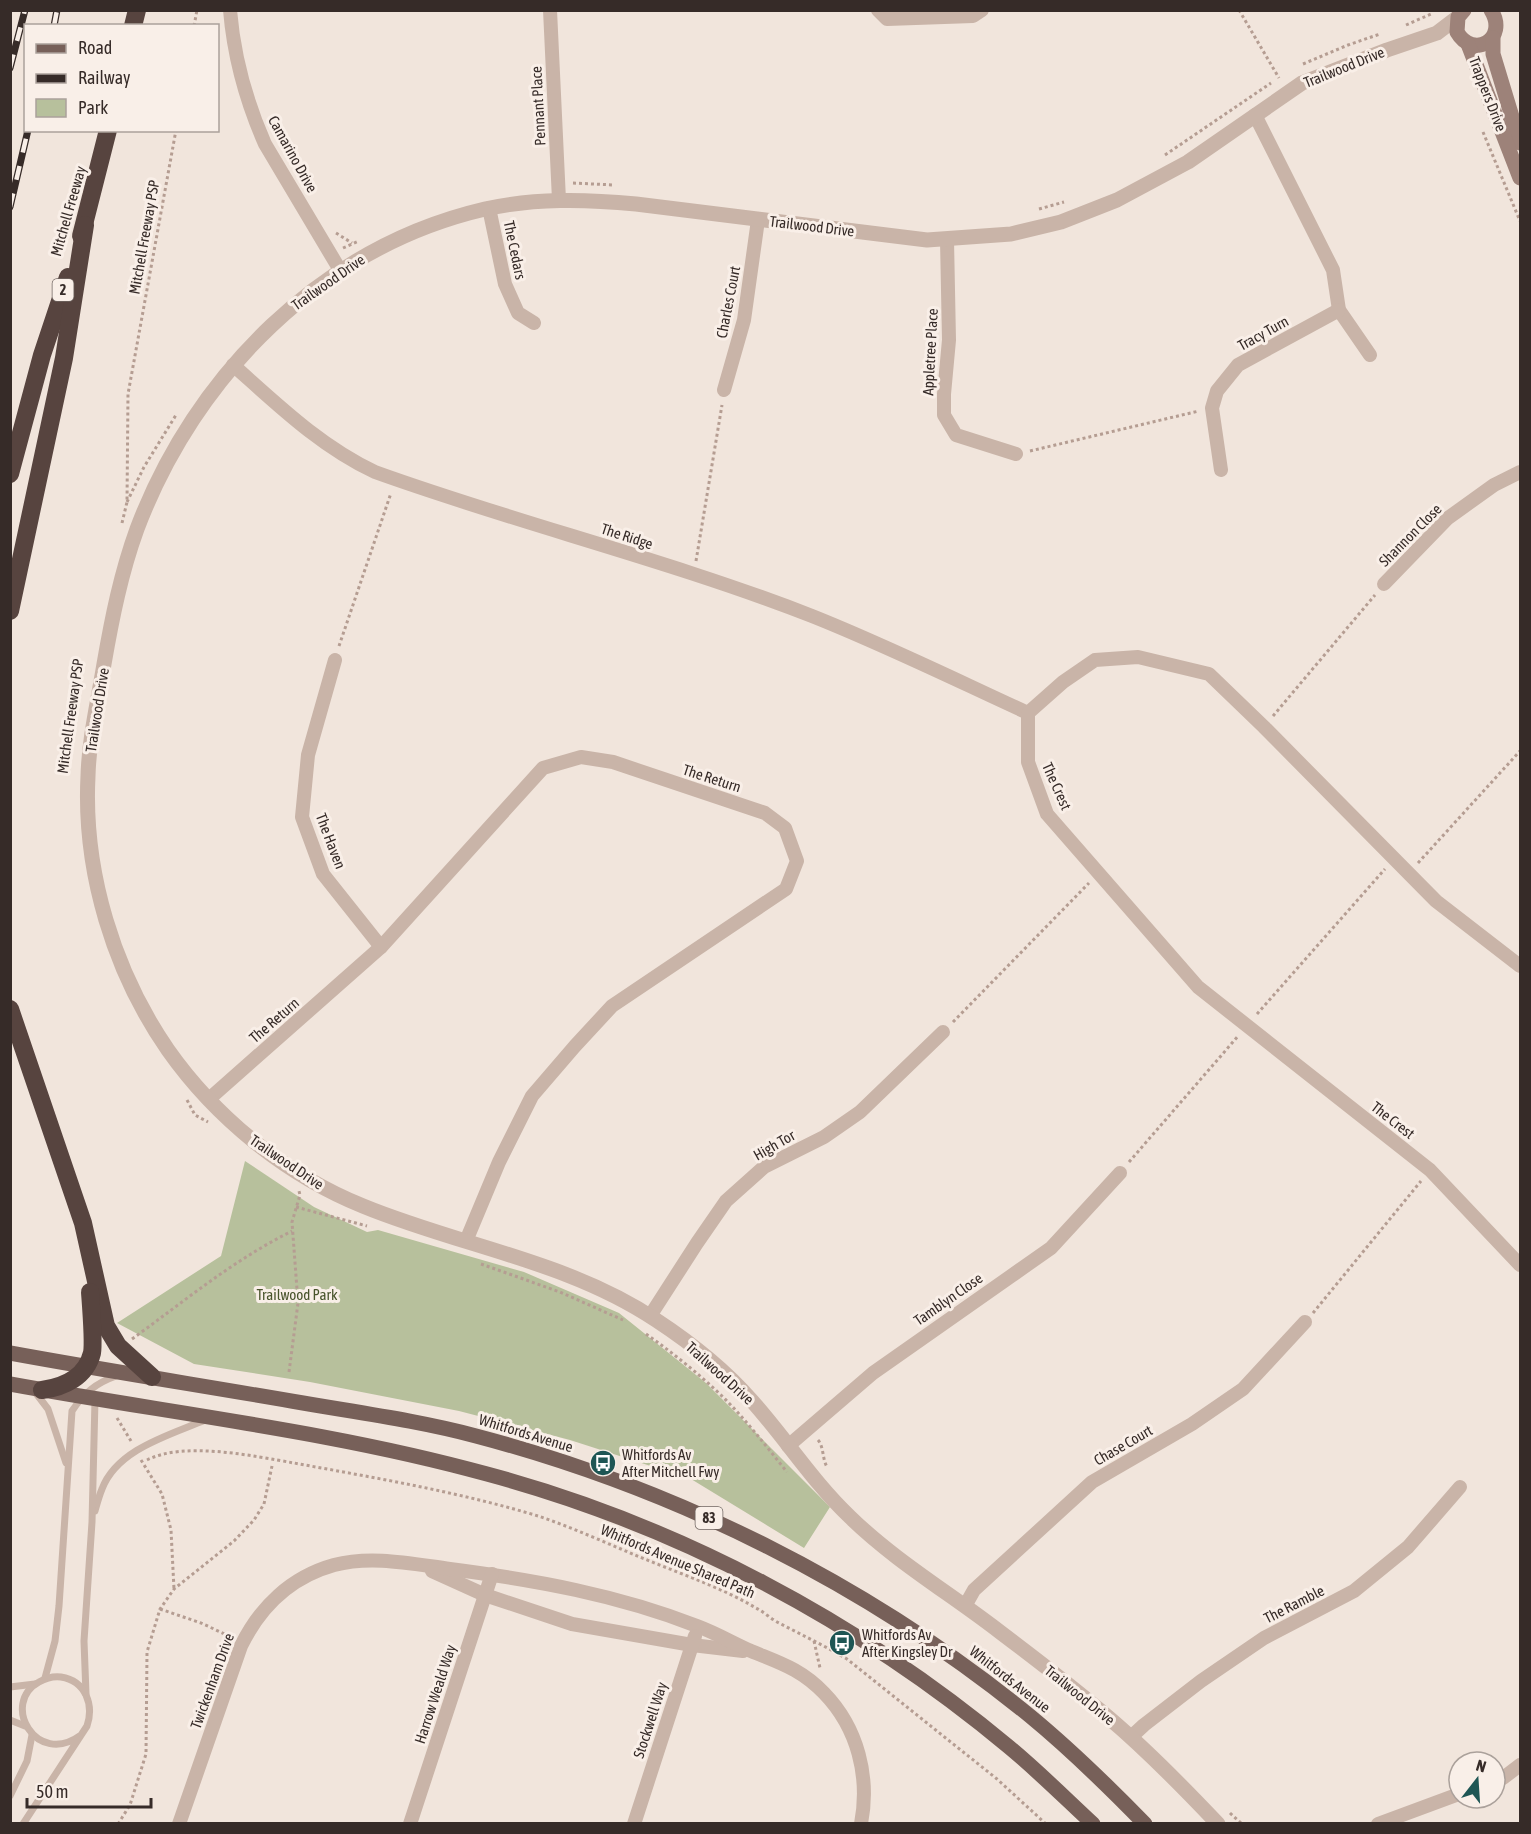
<svg xmlns="http://www.w3.org/2000/svg" width="1531" height="1834" viewBox="0 0 1531 1834" font-family="'Asap Condensed',sans-serif">
<style>
.green{fill:#b7c09c}
.lines{fill:none;stroke-linecap:round;stroke-linejoin:round}
.path{stroke:#b59d92;stroke-width:3;stroke-dasharray:3 3;stroke-linecap:butt}
.service{stroke:#c9b4a8;stroke-width:7}
.minor{stroke:#c9b4a8;stroke-width:14}
.tertiary{stroke:#c9b4a8;stroke-width:15}
.secondary{stroke:#9d8279;stroke-width:15}
.primary{stroke:#776059;stroke-width:15}
.motorway{stroke:#57443f;stroke-width:18}
.rail-casing{stroke:#362b28;stroke-width:7}
.rail{stroke:#f9efe8;stroke-width:4.5;stroke-dasharray:14;stroke-linecap:butt}
.labels{text-anchor:middle;dominant-baseline:central;stroke-width:6;stroke-linejoin:round;paint-order:stroke}
.shield{fill:#f9efe8;stroke:#706662;stroke-width:1.5}
.shield-label{font-size:14px;font-weight:bold;fill:#362b28}
.street-label{font-size:15px;fill:#362b28;stroke:#f9efe8}
.park-label{font-size:15px;fill:#49542c;stroke:#f9efe8}
.poi-label{font-size:15px;fill:#362b28;stroke:#f9efe8;text-anchor:start}
</style>
<rect width="100%" height="100%" fill="#f1e5dc"/>
<path class="green" d="M245,1161l69,46 53,25 11,-2 146,42 95,41 87,70 124,124 -26,41 -113,-69 -121,-39 -111,-29 -149,-29 -116,-18 -77,-41 104,-67z"/>
<g class="lines">
<g class="path">
<path d="M1239,10l40,68"/>
<path d="M1406,25l25,-11"/>
<path d="M194,26l3,-16"/>
<path d="M1303,64l45,-19 32,-11"/>
<path d="M1483,132l37,89"/>
<path d="M1165,155l106,-72"/>
<path d="M573,183l41,2"/>
<path d="M1039,209l25,-7"/>
<path d="M336,233l16,10"/>
<path d="M343,248l16,-7"/>
<path d="M1030,451l169,-40"/>
<path d="M127,502l17,-35 32,-52"/>
<path d="M122,523l5,-21 1,-108 48,-264"/>
<path d="M696,561l26,-156"/>
<path d="M339,646l52,-153"/>
<path d="M1273,716l102,-121"/>
<path d="M1418,863l102,-112"/>
<path d="M1257,1014l128,-145"/>
<path d="M953,1022l136,-139"/>
<path d="M187,1100l8,15 13,7"/>
<path d="M1129,1162l110,-127"/>
<path d="M296,1207l71,19"/>
<path d="M481,1264l79,28 63,28"/>
<path d="M1313,1313l108,-132"/>
<path d="M646,1334c27,19 53,40 77,63 23,23 43,49 64,75"/>
<path d="M132,1339c54,-39 100,-78 160,-108"/>
<path d="M289,1372l9,-69 -6,-81 8,-27 -1,-4"/>
<path d="M117,1418l14,23"/>
<path d="M818,1440c6,7 4,18 9,27"/>
<path d="M141,1460l21,34 9,36 3,59"/>
<path d="M147,1460c37,-19 107,-4 147,3 82,15 165,29 244,53 33,11 66,26 97,39 40,17 84,31 121,53 8,4 15,11 23,15 23,12 46,23 68,36l150,120 49,45"/>
<path d="M160,1609l41,14 28,13"/>
<path d="M814,1641l6,27"/>
<path d="M1230,1813l12,11"/>
<path d="M118,1824l12,-19 16,-51 1,-102 13,-43 14,-20 60,-48 20,-21 10,-16 8,-38"/>
</g>
<g class="service">
<path d="M35,1392l13,17 18,54"/>
<path d="M95,1511c2,-7 4,-15 7,-22 15,-40 68,-54 103,-69"/>
<path d="M45,1678l10,-37 4,-35 13,-195c12,-18 24,-28 44,-35"/>
<path d="M10,1687l25,-3"/>
<path d="M86,1694l-2,-53 8,-119 3,-122"/>
<path d="M10,1720l15,6"/>
<path d="M10,1796l17,-35 5,-26"/>
<path d="M23,1824l64,-98c7,-21 -1,-45 -26,-49 -8,-1 -15,1 -22,5 -39,21 -3,86 42,53"/>
</g>
<g class="minor">
<path d="M230,10c4,48 16,91 35,134l75,126"/>
<path d="M550,10l9,190"/>
<path d="M878,10l9,9 86,-3 9,-6"/>
<path d="M1255,115l78,155 6,40 31,45"/>
<path d="M489,208l16,76 13,29 16,10"/>
<path d="M947,240l2,100 -5,54v21l12,20 60,19"/>
<path d="M233,365c45,40 87,81 142,107 144,52 294,88 437,144 73,29 144,64 216,97"/>
<path d="M724,390l20,-70 14,-100"/>
<path d="M1221,470l-9,-62 5,-17 21,-26 101,-55"/>
<path d="M1384,584l64,-66 46,-33 26,-13"/>
<path d="M335,660l-27,95 -6,62 21,57 58,73"/>
<path d="M1520,966l-84,-65 -172,-174 -55,-53 -71,-17 -43,3 -32,22 -35,31v49l19,52 151,173 232,183 90,95"/>
<path d="M209,1099l172,-152 162,-179 38,-11 32,5 152,51 20,15 12,33 -11,28 -174,117 -37,40 -43,50 -33,66 -33,79"/>
<path d="M650,1316l47,-73 29,-42 38,-34 60,-30 36,-25 83,-80"/>
<path d="M788,1446l85,-73 178,-125 69,-75"/>
<path d="M432,1571l53,24 87,29 120,21 51,6"/>
<path d="M965,1606l9,-16 118,-108 100,-58 51,-35 62,-67"/>
<path d="M1131,1737l13,-12 57,-44 63,-43 90,-47 54,-44 52,-60"/>
<path d="M1495,1781l8,-3 17,-13"/>
<path d="M179,1824l62,-178c19,-39 50,-69 93,-81 38,-10 78,-1 116,4 85,11 168,26 247,57 19,7 36,17 54,25 29,12 50,18 73,42 34,35 46,84 37,131"/>
<path d="M410,1824l82,-250"/>
<path d="M634,1824l61,-188"/>
<path d="M1378,1824l81,-30"/>
</g>
<path class="tertiary" d="M1218,1824c-35,-37 -70,-73 -109,-106 -35,-30 -72,-58 -109,-86 -49,-38 -105,-71 -150,-115 -37,-35 -64,-78 -98,-116 -27,-31 -61,-58 -96,-81 -88,-59 -196,-74 -293,-114 -77,-31 -147,-88 -195,-156 -54,-78 -85,-178 -80,-274 1,-38 10,-75 16,-112 8,-46 17,-91 33,-135 58,-154 185,-282 348,-320 50,-11 100,-10 151,-5l291,36 84,-6 50,-12 56,-22 71,-38 114,-79 85,-33 50,-17 21,-16"/>
<g class="secondary">
<path d="M1464,10l-6,7 -1,15c16,28 52,7 34,-22"/>
<path d="M1493,38v16l27,89"/>
<path d="M1468,44l52,134"/>
</g>
<g class="primary">
<path d="M10,1353c98,18 195,33 293,50 58,10 117,18 173,33 201,53 393,149 554,280 40,33 78,70 115,108"/>
<path d="M10,1384c159,29 321,47 477,90 190,51 371,147 522,273 29,24 56,51 84,77"/>
</g>
<g class="motorway">
<path d="M133,26l4,-16"/>
<path d="M81,236l27,-106"/>
<path d="M10,474l32,-119 26,-78"/>
<path d="M10,611l54,-253 21,-133"/>
<path d="M10,1009l73,214 23,103 12,20 34,31"/>
<path d="M42,1390c22,-3 44,-13 50,-37 2,-11 -1,-47 -2,-61"/>
</g>
<g class="rail-casing">
<g id="rail">
<path d="M54,26l3,-16"/>
<path d="M10,68l15,-58"/>
<path d="M10,207l18,-77"/>
</g>
</g>
<use href="#rail" class="rail"/>
</g>
<defs>
<g id="bus-disc" transform="scale(1.35)"><circle r="9.5" fill="#1e5654" stroke="#f9efe8"/><path d="M-5-6H5V4H4V6H2V4H-2V6H-4V4H-5ZM-3.5-4V0h7V-4ZM-3.5 1.2v1.5H-2V1.2ZM2 1.2v1.5H3.5V1.2Z" fill="#fff"/></g>
</defs>
<g fill-rule="evenodd">
<use href="#bus-disc" x="603" y="1463"/>
<use href="#bus-disc" x="842" y="1643"/>
</g>
<g class="labels">
<g class="shield">
<rect x="52.5" y="279" width="21" height="22" rx="4.5"/>
<rect x="695.5" y="1507" width="27" height="22" rx="4.5"/>
</g>
<g class="shield-label">
<text x="63" y="290">2</text>
<text x="709" y="1518">83</text>
</g>
<g class="street-label">
<text transform="translate(1344 67) rotate(-22)">Trailwood Drive</text>
<text transform="translate(1488 94) rotate(69)">Trappers Drive</text>
<text transform="translate(538 106) rotate(-93)">Pennant Place</text>
<text transform="translate(293 154) rotate(61)">Camarino Drive</text>
<text transform="translate(68 211) rotate(-74)">Mitchell Freeway</text>
<text transform="translate(812 226) rotate(7)">Trailwood Drive</text>
<text transform="translate(144 237) rotate(-80)">Mitchell Freeway PSP</text>
<text transform="translate(515 250) rotate(78)">The Cedars</text>
<text transform="translate(328 282) rotate(-35)">Trailwood Drive</text>
<text transform="translate(728 302) rotate(-79)">Charles Court</text>
<text transform="translate(1263 333) rotate(-29)">Tracy Turn</text>
<text transform="translate(930 352) rotate(-87)">Appletree Place</text>
<text transform="translate(1410 535) rotate(-45)">Shannon Close</text>
<text transform="translate(627 536) rotate(18)">The Ridge</text>
<text transform="translate(97 710) rotate(-81)">Trailwood Drive</text>
<text transform="translate(70 716) rotate(-82)">Mitchell Freeway PSP</text>
<text transform="translate(712 778) rotate(18)">The Return</text>
<text transform="translate(1057 786) rotate(66)">The Crest</text>
<text transform="translate(331 841) rotate(69)">The Haven</text>
<text transform="translate(274 1020) rotate(-41)">The Return</text>
<text transform="translate(1393 1120) rotate(38)">The Crest</text>
<text transform="translate(774 1145) rotate(-30)">High Tor</text>
<text transform="translate(287 1162) rotate(34)">Trailwood Drive</text>
<text transform="translate(948 1299) rotate(-35)">Tamblyn Close</text>
<text transform="translate(720 1373) rotate(42)">Trailwood Drive</text>
<text transform="translate(526 1433) rotate(17)">Whitfords Avenue</text>
<text transform="translate(1123 1445) rotate(-30)">Chase Court</text>
<text transform="translate(678 1561) rotate(23)">Whitfords Avenue Shared Path</text>
<text transform="translate(1294 1604) rotate(-27)">The Ramble</text>
<text transform="translate(1010 1679) rotate(38)">Whitfords Avenue</text>
<text transform="translate(212 1681) rotate(-70)">Twickenham Drive</text>
<text transform="translate(435 1694) rotate(-72)">Harrow Weald Way</text>
<text transform="translate(1080 1695) rotate(39)">Trailwood Drive</text>
<text transform="translate(650 1720) rotate(-72)">Stockwell Way</text>
</g>
<g class="park-label">
<text x="297" y="1294">Trailwood Park</text>
</g>
<g class="poi-label">
<text x="622" y="1454">Whitfords Av<tspan x="622" dy="17">After Mitchell Fwy</tspan></text>
<text x="862" y="1634">Whitfords Av<tspan x="862" dy="17">After Kingsley Dr</tspan></text>
</g>
</g>
<rect width="1531" height="1834" fill="none" stroke="#362b28" stroke-width="24"/>
<rect x="24" y="24" width="195" height="108" fill="#f9efe8" stroke="#aba19b" stroke-width="1.5"/>
<rect x="36" y="44" width="30" height="9" fill="#776059" stroke="#aba19b" stroke-width="1.5"/>
<text x="78" y="54" font-size="18" fill="#362b28">Road</text>
<rect x="36" y="74" width="30" height="9" fill="#362b28" stroke="#aba19b" stroke-width="1.5"/>
<text x="78" y="84" font-size="18" fill="#362b28">Railway</text>
<rect x="36" y="99" width="30" height="18" fill="#b7c09c" stroke="#aba19b" stroke-width="1.5"/>
<text x="78" y="114" font-size="18" fill="#362b28">Park</text>
<g transform="translate(1477 1780) rotate(17)"><circle r="28" fill="#f9efe8" stroke="#aba19b" stroke-width="1.5"/>
<path d="M0-4.5L10 22L0 15L-10 22Z" fill="#1e5654"/>
<text y="-9" font-size="16" font-weight="bold" text-anchor="middle" fill="#362b28">N</text>
</g>
<path d="M27 1798v9h124v-9" fill="none" stroke="#362b28" stroke-width="3"/>
<text x="36" y="1798" font-size="18" fill="#362b28" stroke="#f9efe8" stroke-width="4.5" paint-order="stroke">50 m</text>
</svg>
